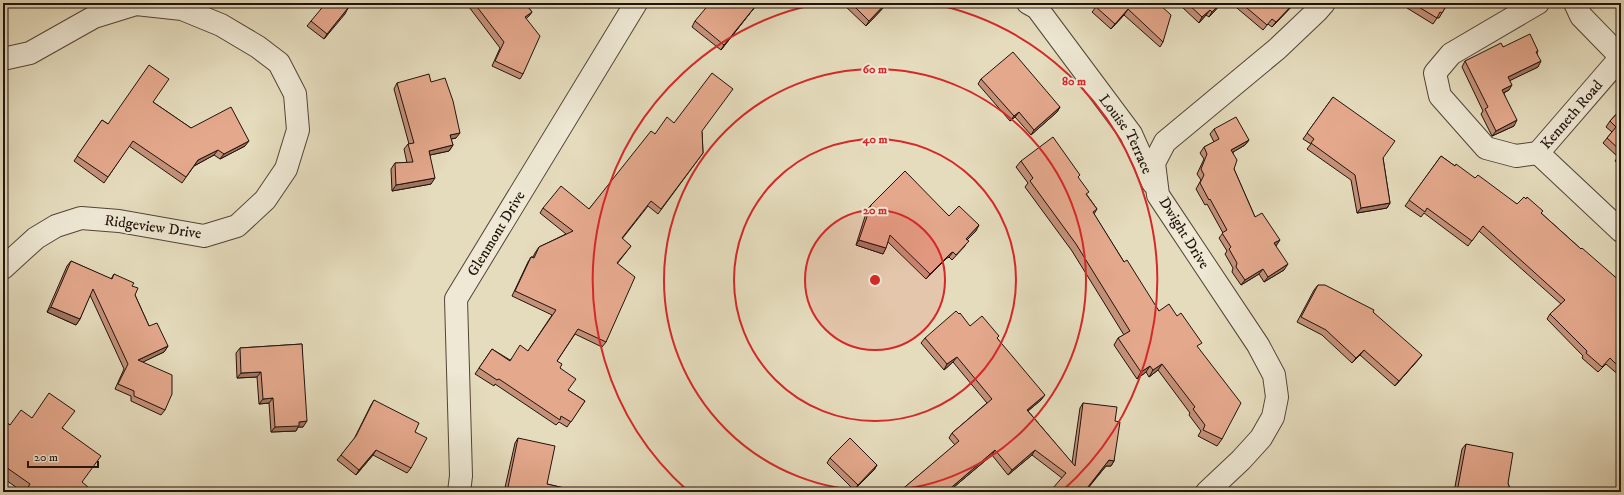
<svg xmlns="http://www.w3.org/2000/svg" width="1624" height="495" viewBox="0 0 1624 495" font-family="'IM FELL DW Pica',serif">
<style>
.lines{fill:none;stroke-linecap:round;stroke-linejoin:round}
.minor-casing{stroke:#524438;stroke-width:24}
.minor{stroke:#eee8d4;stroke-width:22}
.wall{fill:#c49078;stroke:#21120c}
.shaded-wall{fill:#a07662;stroke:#21120c}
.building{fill:#e4a88c;stroke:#21120c}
.ring{fill:none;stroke:#d62828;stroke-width:2}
.labels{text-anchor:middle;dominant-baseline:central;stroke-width:4;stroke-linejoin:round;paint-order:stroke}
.street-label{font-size:15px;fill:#21120c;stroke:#eee8d4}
.centre{fill:#d62828;stroke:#eee8d4;stroke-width:2}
.ring-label{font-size:12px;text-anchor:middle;font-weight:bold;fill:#d62828;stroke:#eee8d4;stroke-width:4;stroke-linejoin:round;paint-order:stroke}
</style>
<rect width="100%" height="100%" fill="#e5dcbd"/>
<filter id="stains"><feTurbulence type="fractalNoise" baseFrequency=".005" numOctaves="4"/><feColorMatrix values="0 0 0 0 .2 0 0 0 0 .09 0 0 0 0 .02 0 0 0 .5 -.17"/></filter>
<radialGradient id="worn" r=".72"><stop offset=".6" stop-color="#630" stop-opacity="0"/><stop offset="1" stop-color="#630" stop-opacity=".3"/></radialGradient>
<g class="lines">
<g class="minor-casing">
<g id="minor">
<path id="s1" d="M1028,3l9,5 94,126 22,49"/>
<path d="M1538,3l-87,51 -16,19 5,23 46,52 30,8 22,-3"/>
<path d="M1575,3l6,13 40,41"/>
<path d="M3,59l27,-6 64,-36 42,-13 46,5 39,16 37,22 21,16 16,31 3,36 -12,39 -21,31 -28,26 -33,10 -85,-15 -38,-3 -25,8 -20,12 -33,30"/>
<path id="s2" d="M1538,153l83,-96"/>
<path d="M1538,153l83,78"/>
<path id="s3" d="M459,492l2,-16 -5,-177 180,-296"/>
<path d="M1207,492l34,-32 20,-22 12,-21 4,-20 -3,-22 -16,-30 -100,-150 -4,-32 11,-21 112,-93 40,-38 7,-8"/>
</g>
</g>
<use href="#minor" class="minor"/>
</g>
<g class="wall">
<path d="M466,3h59l7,9 -4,5 -2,2 -3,55 -3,5 -28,-13 8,-18z"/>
<path d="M758,3l-37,47 -29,-23 3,-6z"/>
<path d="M846,3h40l-2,4 -18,19 -22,-21z"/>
<path d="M1158,3l5,39 -3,5 -36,-32 -13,14 -19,-17 4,-5z"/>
<path d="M1186,3h36l-13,14 -3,-2 -7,8 -17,-16z"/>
<path d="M1231,3h64l-23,24 -4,-3 -5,6z"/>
<path d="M1410,3h38l-9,15h-2l-4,6 -26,-16z"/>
<path d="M348,8l-24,31 -17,-13 4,-5z"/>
<path d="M1503,47l35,4 -1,2 1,14 -28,13 -1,10 -5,3 10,33 -22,10 -11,-22 2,-3 -21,-44 3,-6z"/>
<path d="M981,79l79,28 -3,5 -26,23 -16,-18 -5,4 -32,-37z"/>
<path d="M431,82l25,56 -5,1 2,6 -4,6 -19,4 1,29 -39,7 -1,-22 4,-6h12l-3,-14 4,-5h1l-15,-55 3,-6z"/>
<path d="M1333,97l50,61 7,45 -3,5 -30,5 -6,-33 -44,-31 4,-5 -8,-5z"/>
<path d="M153,102l38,26 54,18 -25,13 -6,-4 -20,11 -12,17 -53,-37 -25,37 -30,-22 28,-41 6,4z"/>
<path d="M1621,109v57l-6,-5 3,-4 -15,-14 9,-11 -6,-5 4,-6z"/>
<path d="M674,123l28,9 1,21 -45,61 -10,-8 -26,33 9,7 -14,18 -11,78 -4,5 -27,-13 -18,27 11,29 17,11 -18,26 -8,-5 -3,3 -61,-41 -1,2 -19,-12 17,-25 18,11 18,-9 24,-36 -40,-19 16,-34 3,-5h2l2,-4 4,-6 27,-13 -26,-21 3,-5 46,1 66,-75z"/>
<path d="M1214,129l35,11 -4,5 -12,7 1,17 21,48 21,29 8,24 -20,12 -5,-8 -18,11 -9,-13 1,-4 -8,-14 2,-3 -8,-13 4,-5 -16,-29 -2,1 -9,-16 5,-9 -4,-6 7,-15 -4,-6 4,-6 10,-5 -4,-8z"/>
<path d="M1441,156l14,10 62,38 24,9 40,36 40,33v95l-15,-13 -8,8 -16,-14 1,-2 -36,-37 3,-5 11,-10 -82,-73 -11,15 -44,-33 -3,4 -16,-11z"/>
<path d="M1021,161l57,17 9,17 10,14 -3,5 30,48 35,49 39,37 24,91 -5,7 -19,-10 3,-5 -12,-16 1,-2 -32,-43 -9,7 -3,-5 -9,7 -23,-34 4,-7 6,-3 -52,-84 -47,-64 3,-4 -12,-16z"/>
<path d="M871,205l78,11 27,15 -9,9 -2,6 -13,14 -3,-3 -2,1 -21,21 -38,-37 -5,12 -27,-9 11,-35z"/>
<path d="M71,261l40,18 3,-5 18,12 3,9 14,31 19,20 -4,6 -22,10 23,48 -4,5 -30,-14v-5l-16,-7 9,-20 -34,-74 -10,24 -4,6 -29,-13 20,-46z"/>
<path d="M1318,285l55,27 45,48 -23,26 -35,-31 -8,8 -30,-28 -25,-13 17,-32z"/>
<path d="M970,326l29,10 -2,2 44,62 -13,11 44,52 8,-55 3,-5 32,18 -1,40 -3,5h-5l-21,26h-34l11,-14 -30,-23 -24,20 -16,-20 -44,37h-49l56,-47 -6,-7 3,-5 35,-30 -34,-41 -9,8 -23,-27 4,-5z"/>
<path d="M302,344l1,83h-5l-2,4 -25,1 -2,-29 -10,1 -2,-27 -20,1 -1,-25 4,-5z"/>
<path d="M374,400l41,32 -4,36 -4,5 -34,-18 -17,20 -19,-15 17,-21 17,-34z"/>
<path d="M32,418l31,10 19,55 2,9h-61l-20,-14v-58l7,5z"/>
<path d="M518,438l29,46 34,8h-77l11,-49z"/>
<path d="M1466,444l42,39 3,9h-57l8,-43z"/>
<path d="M830,458l47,7 -3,5 -20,20 -27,-27z"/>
</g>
<g class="shaded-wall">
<path d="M758,3l-37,47 3,-5z"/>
<path d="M886,3l-2,4 -18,19 3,-5z"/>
<path d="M1221,3h1l-13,14 3,-5z"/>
<path d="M1294,3h1l-2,2 -21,22 4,-5z"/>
<path d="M348,8l-3,6 -21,25 3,-5z"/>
<path d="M1128,9l-4,6 -13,14 4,-5z"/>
<path d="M1210,10l-4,5 -7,8 3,-6z"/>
<path d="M532,12l-4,5 -6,6 3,-6z"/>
<path d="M1541,61l-3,6 -33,16 3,-6z"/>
<path d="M1512,85l-3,5 -10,5 3,-5z"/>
<path d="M1060,107l-3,5 -26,23 3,-5z"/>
<path d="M1019,112l-4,5 -5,4 4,-5z"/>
<path d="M1517,120l-3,6 -22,10 4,-5z"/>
<path d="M460,133l-4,5 -9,2 3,-5z"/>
<path d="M1249,140l-4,5 -17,10 3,-5z"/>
<path d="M249,141l-4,5 -25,13 4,-5z"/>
<path d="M453,145l-4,6 -24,5 4,-5z"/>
<path d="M218,150l-4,5 -20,11 4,-6z"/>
<path d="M435,178l-4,6 -39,7 4,-6z"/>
<path d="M1390,203l-3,5 -30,5 4,-5z"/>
<path d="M979,225l-3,6 -13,13 3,-5z"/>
<path d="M859,240l27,8 -3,6 -27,-9z"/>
<path d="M1280,240l-4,6 -2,-3z"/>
<path d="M953,252l-4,5 -2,1 -21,21 4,-5 21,-21z"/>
<path d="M1288,264l-4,6 -20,12 4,-5z"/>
<path d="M1263,269l-4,5 -18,11 4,-5z"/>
<path d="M51,307l29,12 -4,6 -29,-13z"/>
<path d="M168,346l-4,6 -29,14 3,-6z"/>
<path d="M1364,350l-4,5 -8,8 4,-5z"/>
<path d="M1422,355l-4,5 -23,26 4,-5z"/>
<path d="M957,357l-4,5 -9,8 3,-6z"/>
<path d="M1162,364l-4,6 -9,7 4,-7z"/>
<path d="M1150,366l-4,6 -9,7 4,-7z"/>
<path d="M261,372l-4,5 -20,1 4,-5z"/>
<path d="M1045,395l-4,5 -18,15 4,-5z"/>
<path d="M273,398l-4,5 -10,1 4,-5z"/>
<path d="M307,421l-4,6h-5l-2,4 -25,1 4,-5 24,-5z"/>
<path d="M376,450l-3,5 -17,20 3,-5z"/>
<path d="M995,450l-3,5 -44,37h-2z"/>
<path d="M1035,450l-3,5 -24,20 4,-5z"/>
<path d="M1109,460l5,1 -3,5h-5l-22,26z"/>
<path d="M877,465l-3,5 -20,20 4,-5z"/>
</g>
<g class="building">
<path d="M326,3h16l6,5 -21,26 -16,-13z"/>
<path d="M474,3h51l7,9 -7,5 15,19 -17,38 -28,-13 9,-19z"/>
<path d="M710,3h48l-34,42 -29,-24z"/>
<path d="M851,3h35l-17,18z"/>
<path d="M1099,3h59l13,12 -8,27 -35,-33 -13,15 -19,-17z"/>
<path d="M1187,3h34l-9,9 -2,-2 -8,7z"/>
<path d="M1241,3h53l-18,19 -4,-3 -5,6z"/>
<path d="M1412,3h36l-6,10 -2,-1 -3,6z"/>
<path d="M1530,34l8,17 -2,1 5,9 -33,16 4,8 -10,5 15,30 -21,11 -11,-22 3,-2 -23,-46 36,-18 2,4z"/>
<path d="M1013,52l47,55 -26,23 -15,-18 -5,4 -33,-37z"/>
<path d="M149,65l20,14 -16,23 38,26 40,-21 18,34 -25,13 -6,-4 -20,10 -12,17 -53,-36 -25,36 -31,-21 25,-36 6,4z"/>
<path d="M712,73l21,16 -31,42 1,22 -42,56 -10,-8 -29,37 9,8 -14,17 18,14 -29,65 -28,-13 -21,32 5,3 -2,4 16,11 -8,11 17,11 -14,21 -10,-6 -1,4 -61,-41 -2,1 -18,-12 13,-19 18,12 10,-16 8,6 28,-41 -41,-19 16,-34 3,1 5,-11 34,-16 -30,-23 18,-22 28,23 62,-78 4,3 12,-17 7,6z"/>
<path d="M429,74l2,8 14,-4 8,23 7,32 -10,2 3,10 -24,6 6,27 -39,7 -1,-22 18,-1 -5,-18 6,-1 -17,-60z"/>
<path d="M1333,97l62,44 -12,17 7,45 -29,5 -6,-33 -44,-32 3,-4 -7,-6z"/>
<path d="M1621,109v42l-14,-13 9,-11 -6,-6z"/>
<path d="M1236,117l13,23 -18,10 6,10 -3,9 21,48 7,-4 18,27 -6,3 14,21 -20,13 -5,-8 -18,11 -9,-13 1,-4 -8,-14 2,-2 -9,-14 5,-3 -17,-31 -1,1 -9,-17 4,-8 -3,-6 6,-15 -3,-7 15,-8 -5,-10z"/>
<path d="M1053,137l27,38 -2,2 11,15 -3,2 11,15 -4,3 31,50 3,-2 32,51 10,-7 8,12 4,-3 21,30 -5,3 44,57 -19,36 -19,-9 2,-5 -12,-16 2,-2 -33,-43 -9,6 -3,-4 -9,6 -23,-34 12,-7 -54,-87 -46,-63 3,-3 -12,-17z"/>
<path d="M1441,156l14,10 1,-2 19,14 3,-3 39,29 7,-7 2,2 1,-2 16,14 -2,2 40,36 1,-1 39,34v87l-11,-11 -8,9 -16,-14 1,-2 -37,-37 15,-14 -82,-74 -11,15 -45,-33 -2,4 -16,-12z"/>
<path d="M905,171l44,45 10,-10 20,19 -13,14 3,2 -13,14 -3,-3 -2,1 -21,21 -40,-39 -4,13 -27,-8 12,-35z"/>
<path d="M71,261l41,18 2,-5 20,9 -2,3 6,2 -3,7 14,31 8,-3 11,23 -30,14 34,15v19l-7,16 -31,-14v-5l-16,-7 10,-20 -35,-75 -13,30 -29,-12z"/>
<path d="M1318,285h7l49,25 -1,2 49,43 -23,26 -35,-31 -8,8 -30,-28 -25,-13z"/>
<path d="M956,311l3,3 1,-1 10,13 12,-10 17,20 -2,2 48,57 -18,15 48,56 8,-63 34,4 -2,14 5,1 -6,39 -5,-1 -25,32h-26l-5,-4 13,-15 -31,-23 -23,20 -17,-20 -49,42h-47l60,-51 -7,-8 40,-34 -35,-42 -10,7 -22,-26z"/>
<path d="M302,344l5,77 -8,1v4l-24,1 -2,-29 -10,1 -2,-27 -20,1 -1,-25z"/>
<path d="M49,393l26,18 -13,17 39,28 -19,26 6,5 -4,5h-54l-3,-3 3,-5 -27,-19v-45l7,5 11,-15 11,8z"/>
<path d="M374,400l45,23 -4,9 12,6 -16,30 -35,-18 -17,20 -18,-15 15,-19z"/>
<path d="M518,438l37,8 -8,38 34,8h-74z"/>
<path d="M850,438l27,27 -19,20 -28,-27z"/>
<path d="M1466,444l47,9 -5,30 3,9h-54z"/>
</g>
<circle cx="875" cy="280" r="70" fill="#d62828" fill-opacity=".12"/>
<g class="ring">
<circle cx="875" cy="280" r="70"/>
<circle cx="875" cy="280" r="141"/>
<circle cx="875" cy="280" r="211"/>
<path d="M688 491A282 282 0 0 1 821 3M929 3A282 282 0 0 1 1062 491"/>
</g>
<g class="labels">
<g class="street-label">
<text stroke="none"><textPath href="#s2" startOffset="51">Kenneth Road</textPath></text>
<text stroke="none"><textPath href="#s1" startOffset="165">Louise Terrace</textPath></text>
<text transform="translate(153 227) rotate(8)">Ridgeview Drive</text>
<text transform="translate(1184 233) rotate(58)">Dwight Drive</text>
<text stroke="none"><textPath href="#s3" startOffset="270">Glenmont Drive</textPath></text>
</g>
</g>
<circle cx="875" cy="280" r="6" class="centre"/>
<g class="ring-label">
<text x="875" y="73">60 m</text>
<text x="1074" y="85">80 m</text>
<text x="875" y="143">40 m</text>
<text x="875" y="214">20 m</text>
</g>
<rect width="1624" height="495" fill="none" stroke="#e5dcbd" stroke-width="16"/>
<rect x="4" y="4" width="1616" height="487" fill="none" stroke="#21120c" stroke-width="2"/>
<rect x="8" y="8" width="1608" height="479" fill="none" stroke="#21120c"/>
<path d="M28 461v6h70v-6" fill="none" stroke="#21120c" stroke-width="2"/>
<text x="34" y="461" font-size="12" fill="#21120c" stroke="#eee8d4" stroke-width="3" paint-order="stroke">20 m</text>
<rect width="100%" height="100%" filter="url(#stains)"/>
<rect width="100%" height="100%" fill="url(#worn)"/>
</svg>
